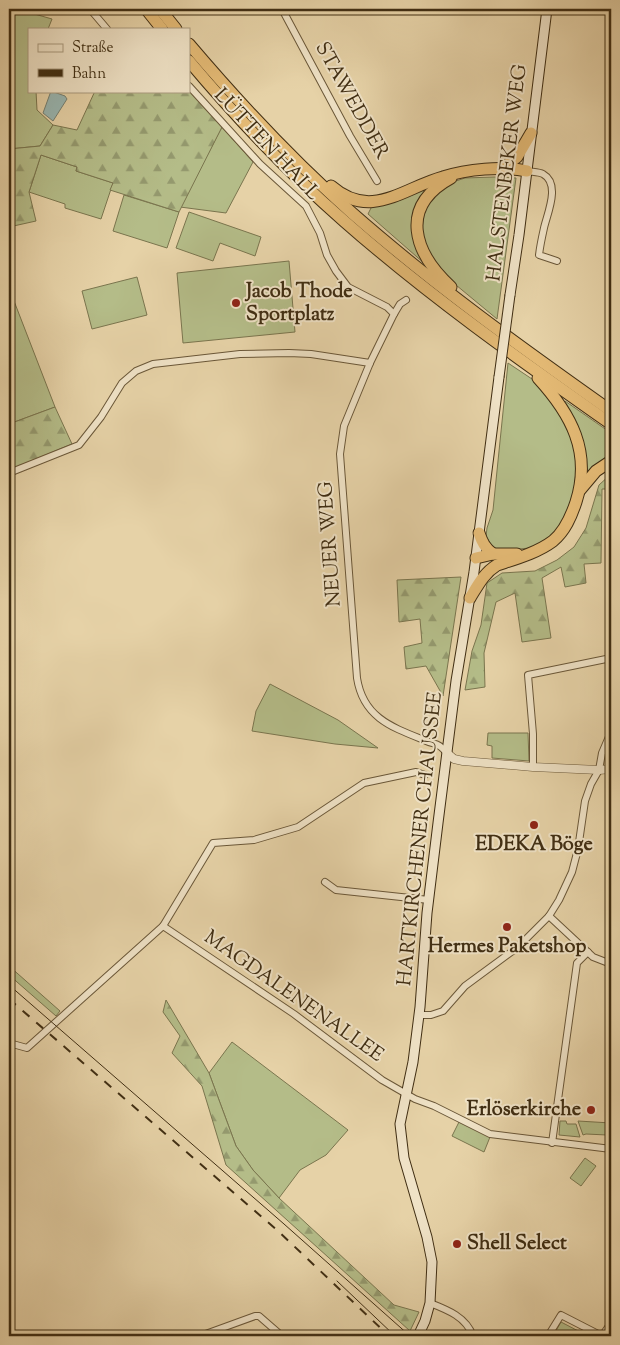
<svg xmlns="http://www.w3.org/2000/svg" width="620" height="1345" viewBox="0 0 620 1345" font-family="'Sorts Mill Goudy',serif">
<style>
.grass{fill:#b4bc88;stroke:#7a754e}
.forest{fill:url(#forest-firs);stroke:#7a754e}
.park{fill:url(#park-crowns);stroke:#7a754e}
.water{fill:#99b6b1;stroke:#758072}
.lines{fill:none;stroke-linecap:round;stroke-linejoin:round}
.minor-casing{stroke:#6a5738;stroke-width:8}
.tertiary-casing{stroke:#6a5738;stroke-width:9}
.secondary-casing{stroke:#402e13;stroke-width:11}
.motorway-casing{stroke:#402e13;stroke-width:13}
.minor{stroke:#efe2c6;stroke-width:6}
.tertiary{stroke:#efe2c6;stroke-width:8}
.secondary{stroke:#efe2c6;stroke-width:9}
.motorway{stroke:#e3b974;stroke-width:11}
.tram{stroke:#402e13;stroke-width:1}
.rail{stroke:#402e13;stroke-width:2;stroke-dasharray:9 9;stroke-linecap:butt}
.secondary-bridge-casing{stroke:#402e13;stroke-width:11;stroke-linecap:butt}
.secondary-bridge{stroke:#efe2c6;stroke-width:9}
.poi-dot{fill:#8f2418;stroke:#efe2c6;stroke-width:2}
.labels{text-anchor:middle;dominant-baseline:central;stroke-width:4;stroke-linejoin:round;paint-order:stroke}
.street-label{font-size:20px;fill:#402e13;stroke:#efe2c6}
.poi-label{font-size:20px;font-weight:bold;fill:#402e13;stroke:#efe2c6;text-anchor:start}
</style>
<defs>
<pattern id="forest-firs" width="22" height="20" patternUnits="userSpaceOnUse" patternTransform="scale(1.25)"><rect width="22" height="20" fill="#b4bc88"/><path d="M5 1l3.5 6h-7zM16 11l3.5 6h-7z" fill="#94996e"/></pattern>
<pattern id="park-crowns" width="20" height="18" patternUnits="userSpaceOnUse" patternTransform="scale(1.25)"><rect width="20" height="18" fill="#b4bc88"/><path d="M2 6a3 3 0 1 1 6 0M12 15a3 3 0 1 1 6 0" fill="none" stroke="#94996e"/></pattern>
</defs>
<rect width="100%" height="100%" fill="#e6d2a7"/>
<filter id="stains"><feTurbulence type="fractalNoise" baseFrequency=".004" numOctaves="4"/><feColorMatrix values="0 0 0 0 .2 0 0 0 0 .09 0 0 0 0 .02 0 0 0 .5 -.17"/></filter>
<radialGradient id="worn" r=".72"><stop offset=".6" stop-color="#630" stop-opacity="0"/><stop offset="1" stop-color="#630" stop-opacity=".3"/></radialGradient>
<g class="grass">
<path d="M9,9h8l35,10 -4,10h-19v62h7l1,19 16,15 -13,21 -31,3z"/>
<path d="M222,127l31,35 -27,51 -46,-6z"/>
<path d="M41,155l36,12 -1,4 37,12 -12,36 -36,-11v-4l-36,-12z"/>
<path d="M494,177l22,1 -19,141 -41,-34 -27,-29 -8,-27 3,-21 23,-24 18,-6z"/>
<path d="M434,181l-18,28 9,55 -57,-50 4,-8 16,-2z"/>
<path d="M124,195l55,17 -12,36 -54,-17z"/>
<path d="M189,212l72,25 -6,19 -35,-13 -7,18 -37,-13z"/>
<path d="M289,261l6,71 -112,11 -6,-70z"/>
<path d="M137,277l10,38 -55,14 -10,-38z"/>
<path d="M14,301l41,106 -46,17v-121z"/>
<path d="M508,363l27,18 32,40 10,35 -2,30 -10,34 -11,14 -11,8 -13,6 -23,2 -11,-1 -4,-2 -6,-11 1,-8 6,-18z"/>
<path d="M565,401l46,32v24l-26,21 -22,-75z"/>
<path d="M270,684l68,36 40,28 -43,-4 -83,-13 4,-20z"/>
<path d="M488,733h40l1,28 -37,-3v-12l-5,-1z"/>
<path d="M232,1042l116,88 -22,25 -26,15 -21,28 -26,-28 -17,-24 -27,-73z"/>
<path d="M560,1121h6l1,3h9l4,13 -21,-2z"/>
<path d="M578,1121l33,2v14l-4,-2 -21,-1 -3,1z"/>
<path d="M459,1122l31,15 -6,15 -32,-16z"/>
<path d="M585,1158l11,8 -15,20 -11,-8z"/>
</g>
<g class="forest">
<path d="M189,90l33,37 -43,85 -69,-22 3,-7 -37,-12 1,-4 -36,-12 -12,37 7,29 -27,6v-78l31,-3 13,-21 24,5 18,-39z"/>
<path d="M55,407l17,37 -63,26v-46z"/>
<path d="M611,474v15h-9l-1,74 -17,1 2,19 -21,4 -4,-20 -19,11 9,60 -29,4 -7,-49 -19,9 -12,51 1,34 -20,3 7,-39 9,-26 6,-42 15,-10 33,-2 22,-11 17,-13 12,-19 13,-43z"/>
<path d="M461,577l-18,119 -17,-30 -20,3 -2,-22 18,-4 -2,-24 -21,3 -2,-42z"/>
<path d="M9,966l51,45 -4,5 -47,-41z"/>
<path d="M166,1000l43,73 27,73 17,24 26,28 115,107 25,7 -9,19 -184,-166 -24,-79 -30,-33 8,-17 -17,-24z"/>
</g>
<path class="park" d="M561,1322l25,13v1h-33z"/>
<path class="water" d="M51,91l14,5 2,3 -14,22 -10,-8z"/>
<g class="lines">
<g class="minor-casing">
<g id="minor">
<path d="M90,9l17,20"/>
<path d="M282,9l68,127 27,45"/>
<path d="M189,86l71,78 46,42 14,27 7,22 9,16 12,16 39,20 7,7"/>
<path d="M527,171c5,1 12,1 16,3 18,10 4,40 1,54 -2,9 -4,18 -5,27l18,6"/>
<path d="M406,300l-6,4 -6,10 -24,49 -26,63 -4,28 17,224c6,39 34,49 67,62 13,6 12,1 23,13"/>
<path d="M9,473l70,-28 22,-28 21,-34 14,-12 17,-7 87,-10 49,-1 22,1 59,9"/>
<path d="M533,767v-33l-5,-59 83,-17"/>
<path d="M325,882l11,8 93,10"/>
<path d="M549,916l44,41 18,7"/>
<path d="M163,926l131,88 88,66 33,19 19,7 56,28 121,15"/>
<path d="M419,1015h12l12,-4 22,-25 53,-39 31,-31 10,-16 13,-28 6,-23 7,-48 6,-17 8,-14 3,-17 9,-21"/>
<path d="M9,1043l18,5 136,-122 50,-83 41,-3 44,-13 66,-44 52,-11 9,3"/>
<path d="M552,1143l25,-180 11,-11"/>
<path d="M430,1303c18,7 36,14 43,33"/>
<path d="M200,1336l55,-20h4l23,20"/>
<path d="M548,1336l13,-21 41,21 9,-13"/>
</g>
</g>
<g class="tertiary-casing">
<path id="tertiary" d="M447,753l7,6 9,2 70,6 66,3 12,-1"/>
</g>
<g class="secondary-casing">
<g id="secondary">
<path d="M510,295l9,-60 28,-226"/>
<path d="M418,1336l7,-15 5,-18 2,-41 -5,-25 -23,-79 -4,-34 13,-62 7,-55 7,-94 11,-90 18,-142 18,-109 25,-195"/>
</g>
</g>
<g class="motorway-casing">
<g id="motorway">
<path d="M146,9l16,20"/>
<path d="M160,9l16,20"/>
<path d="M189,44c51,60 104,117 163,169 82,72 170,135 259,198"/>
<path d="M189,61c48,57 99,111 155,160 84,74 176,139 267,203"/>
<path d="M502,169l15,-12 14,-24"/>
<path d="M451,178c-53,29 -37,75 0,109"/>
<path d="M331,186c40,35 72,2 112,-9 24,-8 59,-11 84,-6"/>
<path d="M580,490l16,-19 15,-10"/>
<path d="M479,533c3,9 6,15 14,21"/>
<path d="M476,558l17,-4h24"/>
<path d="M470,598c8,-13 14,-25 27,-33 18,-6 40,-12 56,-24 12,-10 18,-24 23,-39 16,-50 -5,-88 -38,-124"/>
</g>
</g>
<use href="#minor" class="minor"/>
<use href="#tertiary" class="tertiary"/>
<use href="#secondary" class="secondary"/>
<use href="#motorway" class="motorway"/>
<g class="tram">
<path d="M9,985l275,239 126,112"/>
<path d="M337,1281l58,55"/>
</g>
<path class="rail" d="M9,999l268,231 112,106"/>
<g class="secondary-bridge-casing">
<path id="secondary-bridge" d="M499,377l11,-82"/>
</g>
<use href="#secondary-bridge" class="secondary-bridge"/>
</g>
<g class="poi-dot">
<circle cx="236" cy="303" r="5"/>
<circle cx="534" cy="825" r="5"/>
<circle cx="507" cy="927" r="5"/>
<circle cx="591" cy="1110" r="5"/>
<circle cx="457" cy="1244" r="5"/>
</g>
<g class="labels">
<g class="street-label">
<text transform="translate(351 101) rotate(61)">STAWEDDER</text>
<text transform="translate(266 145) rotate(47)">LÜTTEN HALL</text>
<text transform="translate(508 173) rotate(-83)">HALSTENBEKER WEG</text>
<text transform="translate(331 544) rotate(-94)">NEUER WEG</text>
<text transform="translate(421 839) rotate(-84)">HARTKIRCHENER CHAUSSEE</text>
<text transform="translate(293 997) rotate(35)">MAGDALENENALLEE</text>
</g>
<g class="poi-label">
<text x="246" y="292">Jacob Thode<tspan x="246" dy="23">Sportplatz</tspan></text>
<text x="534" y="845" text-anchor="middle">EDEKA Böge</text>
<text x="507" y="947" text-anchor="middle">Hermes Paketshop</text>
<text x="581" y="1110" text-anchor="end">Erlöserkirche</text>
<text x="467" y="1244">Shell Select</text>
</g>
</g>
<rect width="620" height="1345" fill="none" stroke="#e6d2a7" stroke-width="30"/>
<rect x="10" y="10" width="600" height="1325" fill="none" stroke="#402e13" stroke-width="2.5"/>
<rect x="15" y="15" width="590" height="1315" fill="none" stroke="#402e13"/>
<rect x="28" y="28" width="162" height="65" fill="#efe2c6" stroke="#a99a7e"/>
<rect x="38" y="44" width="25" height="8" fill="#efe2c6" stroke="#a99a7e"/>
<text x="72" y="52" font-size="15" fill="#402e13">Straße</text>
<rect x="38" y="69" width="25" height="8" fill="#402e13" stroke="#a99a7e"/>
<text x="72" y="78" font-size="15" fill="#402e13">Bahn</text>
<rect width="100%" height="100%" filter="url(#stains)"/>
<rect width="100%" height="100%" fill="url(#worn)"/>
</svg>
